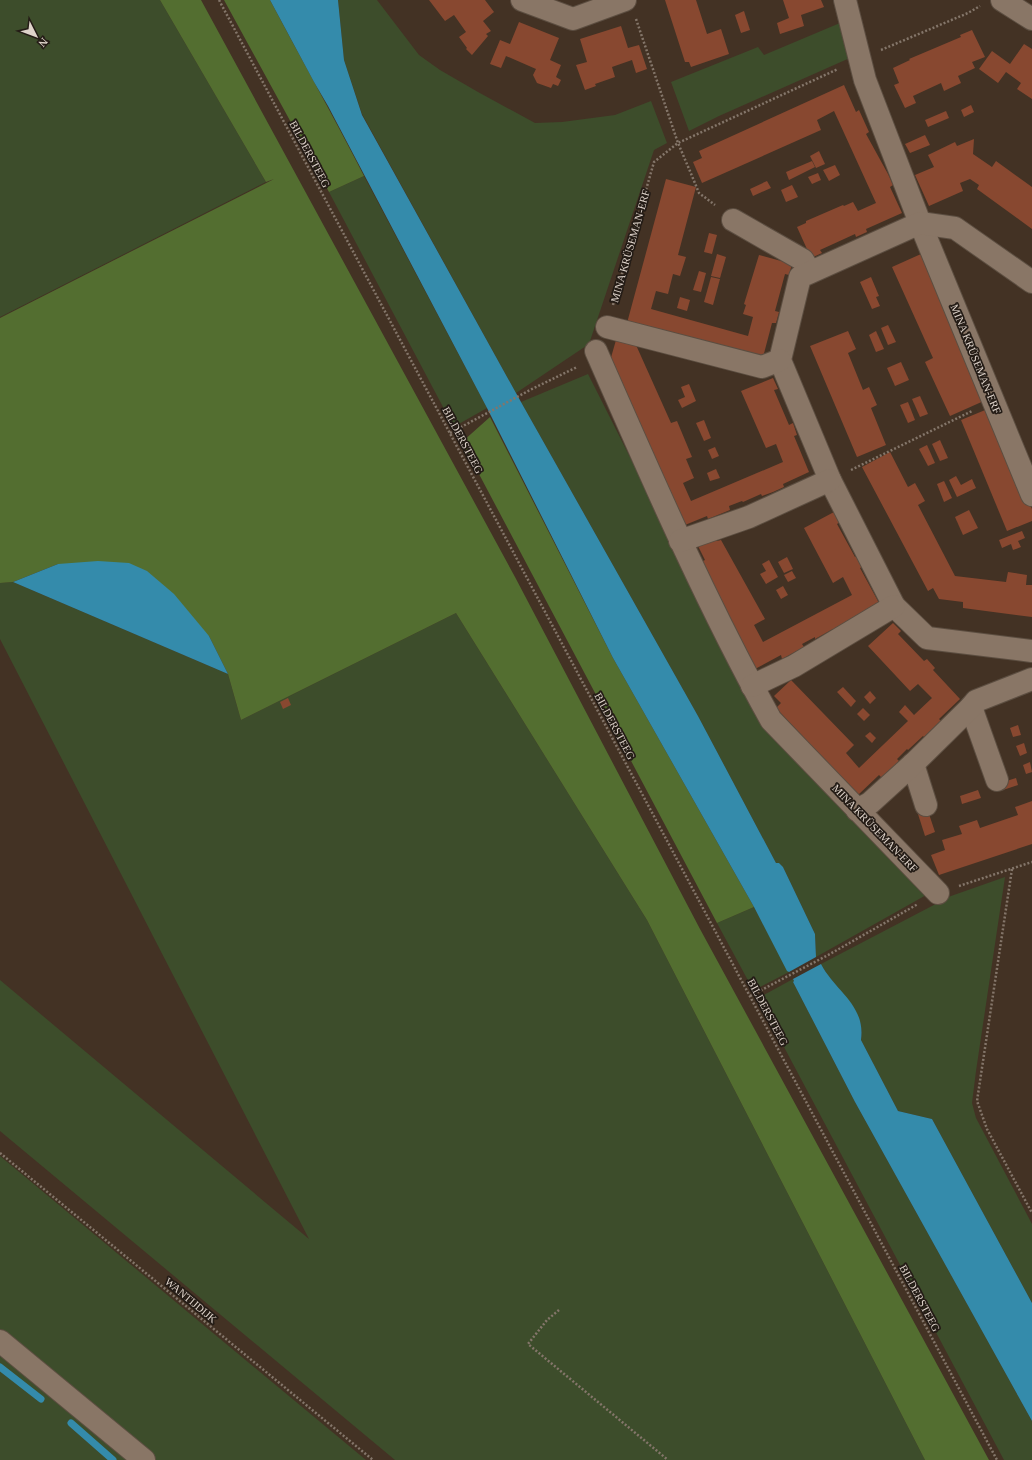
<svg xmlns="http://www.w3.org/2000/svg" width="1032" height="1460" viewBox="0 0 1032 1460" font-family="'Times New Roman',serif">
<style>
.green{fill:#3d4d2b}
.forest{fill:#536e30}
.water{fill:#348bab}
.lines{fill:none;stroke-linecap:round;stroke-linejoin:round}
.stream{stroke:#348bab;stroke-width:7}
.building{fill:#884830}
.street-casing{stroke:#5c4e41;stroke-width:24}
.path{stroke:#84766a;stroke-width:2.5;stroke-dasharray:2 2;stroke-linecap:butt}
.street{stroke:#897666;stroke-width:22}
.labels{text-anchor:middle;dominant-baseline:central;stroke-width:3.5;stroke-linejoin:round;paint-order:stroke}
.street-label{font-size:11px;fill:#ded3ca;stroke:#241c16}
</style>
<rect width="100%" height="100%" fill="#433224"/>
<g class="green">
<path d="M0,0h160l106,182 -266,135z"/>
<path d="M338,0h39l42,55 21,15 38,22 57,31 27,-1 53,-7 36,-14 16,42 -13,7 -65,194 -73,49 -154,-279 -18,-54z"/>
<path d="M840,23l12,34 -133,59 -30,15 -18,-49 87,-35 6,8z"/>
<path d="M364,176l123,232 -30,17 -6,-3 -122,-230z"/>
<path d="M588,374l145,287 195,233 -112,63 -1,-23 -32,-67 -4,-4h-3l-78,-147 -177,-314z"/>
<path d="M13,582l215,92 13,46 215,-107 191,307 278,540h-530l-395,-329v-151l309,259 -309,-600v-56z"/>
<path d="M1005,877l-29,194 -4,32 4,15 56,106v79l-100,-184 -34,-8 -37,-71c5,-33 -27,-50 -40,-76l130,-68z"/>
<path d="M754,907l33,63 2,2 -33,17 -5,-3 -34,-63z"/>
<path d="M793,979l1,2 -1,1 62,120 177,319v39h-28l-244,-458 2,-6z"/>
<path d="M0,1156l366,304h-366z"/>
</g>
<g class="forest">
<path d="M160,0h41l314,577 185,352 289,531h-64l-278,-540 -191,-307 -215,107 -13,-46 -19,-38 -151,-72 -45,18 -13,1v-265l274,-139 -8,3z"/>
<path d="M224,0h46c31,59 64,117 94,176l-35,16z"/>
<path d="M490,417l123,241 141,249 -37,16 -255,-481z"/>
</g>
<g class="water">
<path d="M270,0h68l6,60 18,55 159,287 177,314 78,147h3l4,4 32,67 1,23 -27,15 -2,-1 -33,-64 -141,-249 -126,-250 -159,-302 -14,-24z"/>
<path d="M98,561l31,2 18,8 27,23 35,42 19,38 -215,-92 45,-18z"/>
<path d="M821,964c14,27 45,41 40,76l37,71 34,8 100,184v118l-177,-319 -62,-120 1,-1 -1,-2z"/>
</g>
<g class="lines">
<g class="stream">
<path d="M0,1367l41,32"/>
<path d="M71,1423l42,37"/>
</g>
</g>
<g class="building">
<path d="M429,0h56l9,12 -11,9 8,10 -5,3 2,2 -16,19 -6,-6 1,-1 -8,-11 7,-5 -12,-17 -9,6z"/>
<path d="M665,0h31l11,34 14,-5 8,25 -38,13 -2,-5h-4z"/>
<path d="M783,0h38l3,7 -23,8 3,11 -24,8 -3,-11 12,-5z"/>
<path d="M744,11l6,19 -9,3 -6,-18z"/>
<path d="M519,22l40,16 -9,22 11,5 -5,12 5,3 -3,6 -5,-2 -2,4 -14,-5 -4,-8 3,-6 -30,-13 -5,12 -11,-4 10,-24 10,4z"/>
<path d="M621,26l7,22 11,-3 8,24 -11,4 -4,-13 -20,7 3,10 -20,7 1,2 -11,4 -9,-25 11,-3 -7,-23z"/>
<path d="M972,30l13,27 -13,5 3,6 -17,8 3,7 -17,8 -3,-8 -28,13 3,7 -11,5 -11,-23 5,-2 -6,-15 17,-8 -1,-1 52,-22 -1,-2z"/>
<path d="M1024,44l8,5v50l-15,-10 4,-6 -15,-11 -8,11 -19,-14 13,-18 18,13z"/>
<path d="M844,85l12,27 3,-2 10,22 -3,2 22,40 5,11 -3,2 12,26 -36,16 1,3 -11,5 -1,-3 -35,16 2,3 -11,5 -14,-31 9,-4v-2l37,-16 1,1 9,-4 5,9 18,-8 -42,-92 -17,9 4,10 -119,53 -9,-21 9,-4 -3,-7z"/>
<path d="M971,105l3,7 -10,5 -3,-7z"/>
<path d="M946,111l3,7 -21,9 -3,-7z"/>
<path d="M925,135l5,10 -20,8 -5,-9z"/>
<path d="M974,139l-1,15 19,13 4,-6 36,26v42l-55,-40 2,-4 -9,-6 -10,4 3,8 -34,15 -14,-31 19,-8 -6,-12 27,-13 2,4z"/>
<path d="M819,151l6,13 -9,4 -6,-12z"/>
<path d="M812,161l3,6 -26,13 -3,-8z"/>
<path d="M835,165l5,10 -11,6 -6,-11z"/>
<path d="M818,173l3,7 -9,4 -4,-7z"/>
<path d="M666,179l30,8 -18,68 8,2 -6,19 -7,-2 -5,20 -12,-3 -5,18 97,27 5,-19 -10,-3 3,-9 -2,-1 15,-49 33,9 -3,11 -4,-1 -10,37 4,1 -3,11h-4l-10,38 -135,-38z"/>
<path d="M767,181l4,7 -18,8 -3,-7z"/>
<path d="M792,185l6,12 -12,5 -5,-12z"/>
<path d="M709,233l8,2 -5,19 -8,-2z"/>
<path d="M717,254l9,3 -6,21 -9,-2z"/>
<path d="M921,254l65,146 -36,16 -25,-54 8,-4 -41,-91z"/>
<path d="M699,271l7,2 -5,19 -8,-2z"/>
<path d="M711,277l9,2 -7,26 -9,-3z"/>
<path d="M871,277l8,19 -3,1 4,9 -8,3 -12,-27z"/>
<path d="M680,297l10,3 -3,11 -10,-3z"/>
<path d="M888,325l8,17 -8,3 -7,-17z"/>
<path d="M848,331l8,18 -8,4 15,37 6,-3 8,18 -6,3 15,37 -29,12 -47,-111z"/>
<path d="M876,331l8,18 -8,3 -7,-17z"/>
<path d="M616,340l20,5 35,78 6,-2 15,36 -6,2 8,19 -11,5 8,18 92,-39 -7,-18 -10,4 -25,-57 32,-13 5,11 -4,1 15,35 4,-2 4,12 -3,1 15,36 -26,12 1,3 -11,5 -11,4 -1,-2 -18,8 -1,-1 -13,5 1,4 -22,9 -1,-3 -27,11 -70,-166z"/>
<path d="M901,362l8,18 -14,6 -8,-18z"/>
<path d="M689,384l7,17 -14,7 -4,-8 7,-3 -4,-10z"/>
<path d="M920,396l8,18 -8,3 -8,-18z"/>
<path d="M908,402l7,18 -7,3 -8,-18z"/>
<path d="M990,408l42,101v12l-25,10 -46,-111z"/>
<path d="M704,420l7,18 -7,3 -8,-18z"/>
<path d="M940,440l8,18 -8,3 -8,-17z"/>
<path d="M927,445l8,18 -7,3 -9,-17z"/>
<path d="M715,447l4,9 -7,3 -4,-9z"/>
<path d="M890,452l18,35 7,-4 10,18 -7,4 37,71 51,6 2,-10 19,3 -1,10h6v32l-69,-9v-6l-24,-3 -6,-11 -5,3 -66,-124z"/>
<path d="M716,469l4,9 -10,3 -3,-8z"/>
<path d="M956,476l5,9 11,-6 4,9 -19,9 -8,-17z"/>
<path d="M944,481l8,17 -8,4 -7,-18z"/>
<path d="M969,510l9,18 -15,7 -8,-18z"/>
<path d="M834,512l6,10 -3,2 18,33 3,-1 6,10 -4,2 19,35 -25,14 1,3 -21,11 -1,-2 -18,10v-2l-13,7 2,3 -22,12 -1,-4 -26,14 -56,-106 6,-3 -10,-20 18,-7 4,8 4,-1 44,79 -11,6 9,17 89,-47 -9,-18 -10,6 -29,-55z"/>
<path d="M1022,531l3,7 -7,3 3,6 -8,3 -2,-6 -9,4 -3,-8z"/>
<path d="M787,557l6,12 -9,4 -6,-11z"/>
<path d="M769,560l9,17 -12,7 -6,-10 6,-3 -4,-7z"/>
<path d="M792,571l4,7 -8,4 -4,-7z"/>
<path d="M783,586l5,9 -7,4 -5,-9z"/>
<path d="M893,623l8,8 -3,3 26,27 3,-2 8,9 -2,2 27,29 -21,20 2,2 -17,16 -1,-1 -15,14 -1,-1 -10,10 2,2 -17,17 -3,-3 -21,20 -82,-87 5,-5 -7,-7 17,-16 63,65 -8,8 13,15 49,-47 -9,-9 6,-7 9,10 18,-17 -14,-14 -8,7 -42,-45z"/>
<path d="M843,687l13,14 -5,6 -14,-15z"/>
<path d="M870,691l6,7 -6,6 -6,-7z"/>
<path d="M288,698l3,7 -8,4 -3,-7z"/>
<path d="M863,708l7,7 -6,6 -7,-7z"/>
<path d="M1018,725l3,10 -8,2 -3,-9z"/>
<path d="M870,732l6,6 -4,5 -7,-7z"/>
<path d="M1024,743l3,10 -7,3 -4,-10z"/>
<path d="M1030,762l2,10 -6,2 -3,-9z"/>
<path d="M1016,778l2,7 -18,6 -3,-7z"/>
<path d="M978,790l3,8 -19,6 -2,-8z"/>
<path d="M1032,801v43l-93,31 -8,-20 14,-5 -3,-10 20,-6 -3,-8 18,-6 3,8 38,-13 -3,-8z"/>
<path d="M928,811l7,21 -10,4 -7,-22z"/>
</g>
<g class="lines">
<g class="street-casing">
<g id="street">
<path d="M522,0l51,19 52,-19"/>
<path d="M845,0l20,80 55,143 112,272"/>
<path d="M1002,0l30,19"/>
<path d="M733,220l70,40 7,12"/>
<path d="M1032,282l-77,-54 -35,-5 -120,54 -20,83 50,120 64,126 33,32 105,13"/>
<path d="M607,327l155,40 18,-7"/>
<path d="M596,351c55,125 109,250 175,369l167,173"/>
<path d="M680,541l69,-24 81,-37"/>
<path d="M752,686l42,-20 100,-60"/>
<path d="M971,707l26,73"/>
<path d="M913,764l13,41"/>
<path d="M857,810l13,-7 43,-39 58,-57 5,-6 56,-22"/>
<path d="M0,1341l144,119"/>
</g>
</g>
<g class="path">
<path d="M219,0l778,1460"/>
<path d="M636,19l42,124 14,33 7,17 16,12"/>
<path d="M881,50l87,-37 12,-7"/>
<path d="M613,305l41,-143 24,-19 160,-74"/>
<path d="M450,433l80,-43 47,-23"/>
<path d="M851,470l121,-59"/>
<path d="M1012,869l-35,232 10,28 45,84"/>
<path d="M959,886l73,-24"/>
<path d="M750,996l80,-42 88,-50"/>
<path d="M0,1153l373,307"/>
<path d="M559,1310l-12,10 -19,24 140,116"/>
</g>
<use href="#street" class="street"/>
</g>
<g class="labels">
<g class="street-label">
<text transform="translate(310 154) rotate(62)">BILDERSTEEG</text>
<text transform="translate(630 246) rotate(-74)">MINA KRÜSEMAN-ERF</text>
<text transform="translate(976 359) rotate(68)">MINA KRÜSEMAN-ERF</text>
<text transform="translate(463 440) rotate(62)">BILDERSTEEG</text>
<text transform="translate(615 726) rotate(62)">BILDERSTEEG</text>
<text transform="translate(875 828) rotate(46)">MINA KRÜSEMAN-ERF</text>
<text transform="translate(768 1012) rotate(62)">BILDERSTEEG</text>
<text transform="translate(920 1298) rotate(62)">BILDERSTEEG</text>
<text transform="translate(191 1300) rotate(40)">WANTIJDIJK</text>
</g>
</g>
<g transform="translate(36 36) rotate(132)" stroke="#241c16" stroke-width="3" paint-order="stroke">
<path d="M0-3L7 15L0 10L-7 15Z" fill="#ded3ca"/>
<text y="-6" font-size="11" font-weight="bold" text-anchor="middle" fill="#ded3ca">N</text>
</g>
</svg>
